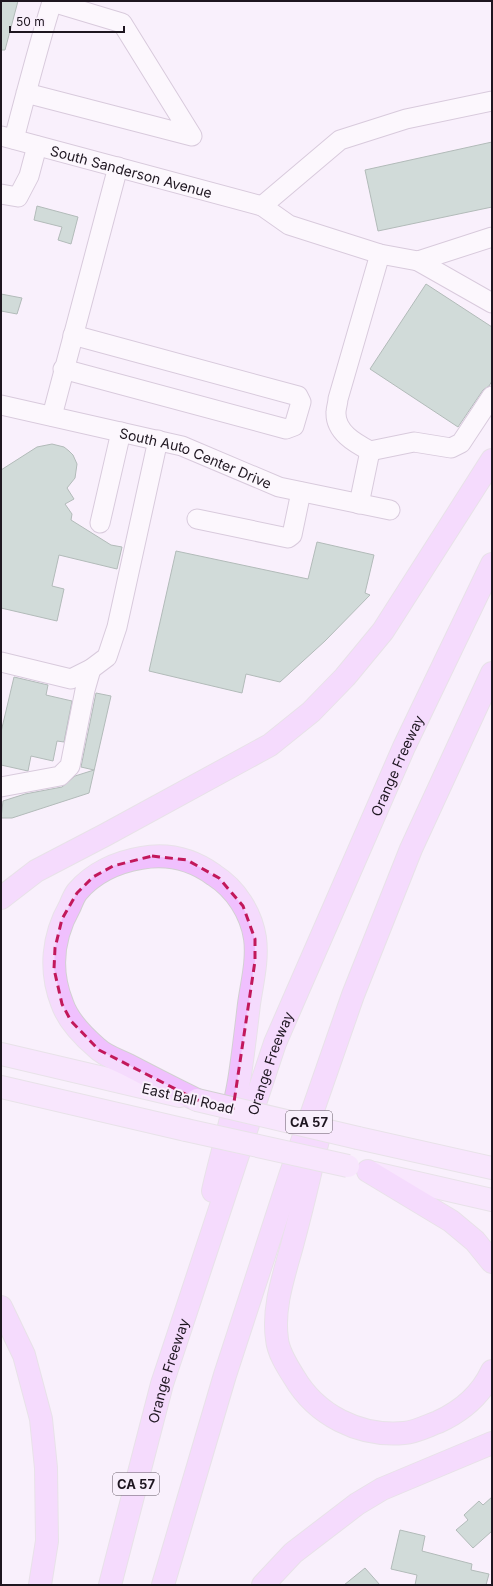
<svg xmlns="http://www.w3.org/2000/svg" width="493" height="1586" viewBox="0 0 493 1586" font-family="Inter,sans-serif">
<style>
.building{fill:#a1c1af;stroke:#5b7a69}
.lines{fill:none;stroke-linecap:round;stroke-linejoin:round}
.minor-casing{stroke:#b09cb7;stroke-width:21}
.major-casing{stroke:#d2d0d2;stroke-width:24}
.highway-casing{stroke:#d2d0d2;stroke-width:24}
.minor{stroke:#fff;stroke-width:19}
.major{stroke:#f6d9fe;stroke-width:22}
.highway{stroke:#f0c0fe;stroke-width:22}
.major-bridge-casing{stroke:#d2d0d2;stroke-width:24;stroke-linecap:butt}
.major-bridge{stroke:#f6d9fe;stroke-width:22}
.marked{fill:none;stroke:#c2185b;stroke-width:3;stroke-dasharray:8 5;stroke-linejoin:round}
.labels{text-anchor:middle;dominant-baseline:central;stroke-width:4;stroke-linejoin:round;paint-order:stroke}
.shield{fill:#f9f0fc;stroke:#605762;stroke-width:1}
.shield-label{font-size:13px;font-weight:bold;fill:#1e1620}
.street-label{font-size:14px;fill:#1e1620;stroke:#f9f0fc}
</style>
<rect width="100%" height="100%" fill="#f9f0fc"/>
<g class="building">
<path d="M1,1h17l-13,49h-4z"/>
<path d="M492,142v65l-114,24 -13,-61z"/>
<path d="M37,206l41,11 -7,27 -13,-4 4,-13 -28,-7z"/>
<path d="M426,284l66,43v54l-3,5 -6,4 -25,37 -88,-58z"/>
<path d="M1,294l21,4 -5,16 -16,-3z"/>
<path d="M52,444l12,3 5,4 4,4 4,9 -2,14 -8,10 7,11 -9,5 7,10 -1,6 40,25 11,2 -5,22 -58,-14 -7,31 12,3 -7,32 -56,-13v-138l36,-23z"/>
<path d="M317,542l57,13 -9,38 5,2 -45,46 -45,41 -34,-8 -4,19 -93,-22 27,-120 132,28z"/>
<path d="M14,677l34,8 -2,10 26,6 -8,41 -7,-1 -4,20 -22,-5 -3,15 -27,-6v-33z"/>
<path d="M96,693l15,3 -22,97 -77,25h-11l2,-17 22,-7 37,-7 13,-11 19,-6 -13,-3z"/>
<path d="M492,1497v34l-19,17 -17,-18 12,-10 -4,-5 15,-14 4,4z"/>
<path d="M400,1530l25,6 -3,15 50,13 -1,6 18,4 -3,11h-71l2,-10 -26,-6z"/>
<path d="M365,1568l15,17h-36z"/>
</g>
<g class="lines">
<g class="minor-casing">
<g id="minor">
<path id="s1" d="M1,136l261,70 27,19 91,29 38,7 74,-24"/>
<path d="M14,139c12,-46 24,-92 38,-137l70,21 70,113 -166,-43"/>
<path d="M1,194l17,3 11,-21 8,-30"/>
<path d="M262,206l78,-66 66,-21 86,-18"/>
<path d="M380,254l-42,145c0,4 -2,9 -2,13 -1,20 19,31 34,39l44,-9 37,6 10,-5 31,-47"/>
<path d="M418,261l74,42"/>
<path d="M63,369l223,60 8,-3 7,-24 -3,-6 -225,-61"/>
<path id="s2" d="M1,405l181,41 97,41 111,23"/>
<path d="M52,416l66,-249"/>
<path d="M359,504l11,-53"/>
<path d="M197,519l91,19 4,-3 9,-43"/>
<path d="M100,523l21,-91"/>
<path d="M1,662l70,17 20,-10 16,-12 10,-30 41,-187"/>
<path d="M1,787l59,-11 10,-10 15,-76 6,-21"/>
</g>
</g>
<g class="major-casing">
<g id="major">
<path d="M1,1054l179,42"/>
<path d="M1,1087l185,43"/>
<path d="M358,1138l134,30"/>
<path d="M374,1173l118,27"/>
</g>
</g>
<g class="highway-casing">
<g id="highway">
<path d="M1,898l35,-27 69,-36 165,-90 41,-33 34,-35 38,-46 109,-171"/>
<path d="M197,1100c-23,-11 -46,-23 -69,-35 -10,-5 -23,-9 -31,-17 -14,-12 -29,-27 -35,-45 -13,-33 -9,-67 8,-97 2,-5 4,-10 7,-14 16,-19 40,-30 64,-34 27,-5 51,1 73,17 22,14 37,38 41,63 3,22 -3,45 -6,66 -3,26 -6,52 -10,77 -6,36 -18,74 -26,110"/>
<path d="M318,1140c-8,33 -15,65 -24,98 -8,32 -22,67 -17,101 1,13 10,27 17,38 22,38 65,60 110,56 12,-1 23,-7 34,-11 24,-11 43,-27 54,-51"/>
<path d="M368,1171l83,50 24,20 17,21"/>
<path d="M1,1307l23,48 17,64 5,49 1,73 -7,44"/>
<path id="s3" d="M110,1585l52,-201 113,-341 129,-296 88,-183"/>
<path d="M163,1585l62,-210 65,-199 63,-181 58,-146 81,-176"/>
<path d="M263,1585l30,-32 64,-49 25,-15 110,-46"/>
</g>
</g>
<use href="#minor" class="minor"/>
<use href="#major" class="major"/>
<use href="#highway" class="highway"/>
<g class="major-bridge-casing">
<g id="major-bridge">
<path d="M197,1100l161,38"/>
<path d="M186,1130l162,36"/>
</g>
</g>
<use href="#major-bridge" class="major-bridge"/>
</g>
<path d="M0 0H493V1586H0ZM152,856l35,4 32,18 24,28 12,33v22l-22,148 -36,-9 -98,-50 -28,-29 -9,-17 -8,-35 1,-21 7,-29 15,-26 16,-16 20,-11z" fill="#f9f0fc" fill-opacity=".55" fill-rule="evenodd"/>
<path class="marked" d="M152,856l35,4 32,18 24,28 12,33v22l-22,148 -36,-9 -98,-50 -28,-29 -9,-17 -8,-35 1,-21 7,-29 15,-26 16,-16 20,-11z"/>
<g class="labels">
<g class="shield">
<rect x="286" y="1111" width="46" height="22" rx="3"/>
<rect x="113" y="1473" width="46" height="22" rx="3"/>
</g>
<g class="shield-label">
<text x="309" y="1122">CA 57</text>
<text x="136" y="1484">CA 57</text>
</g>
<g class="street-label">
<text stroke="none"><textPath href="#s1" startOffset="135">South Sanderson Avenue</textPath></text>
<text stroke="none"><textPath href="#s2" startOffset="202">South Auto Center Drive</textPath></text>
<text stroke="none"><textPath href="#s3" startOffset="870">Orange Freeway</textPath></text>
<text stroke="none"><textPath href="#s3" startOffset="546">Orange Freeway</textPath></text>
<text transform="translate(188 1098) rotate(13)">East Ball Road</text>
<text stroke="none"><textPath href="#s3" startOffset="222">Orange Freeway</textPath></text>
</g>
</g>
<rect width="493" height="1586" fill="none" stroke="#1e1620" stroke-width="4"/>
<path d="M10 26v6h114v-6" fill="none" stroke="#1e1620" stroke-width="2"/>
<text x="16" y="26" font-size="12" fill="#1e1620" stroke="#f9f0fc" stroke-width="3" paint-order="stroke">50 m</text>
</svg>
